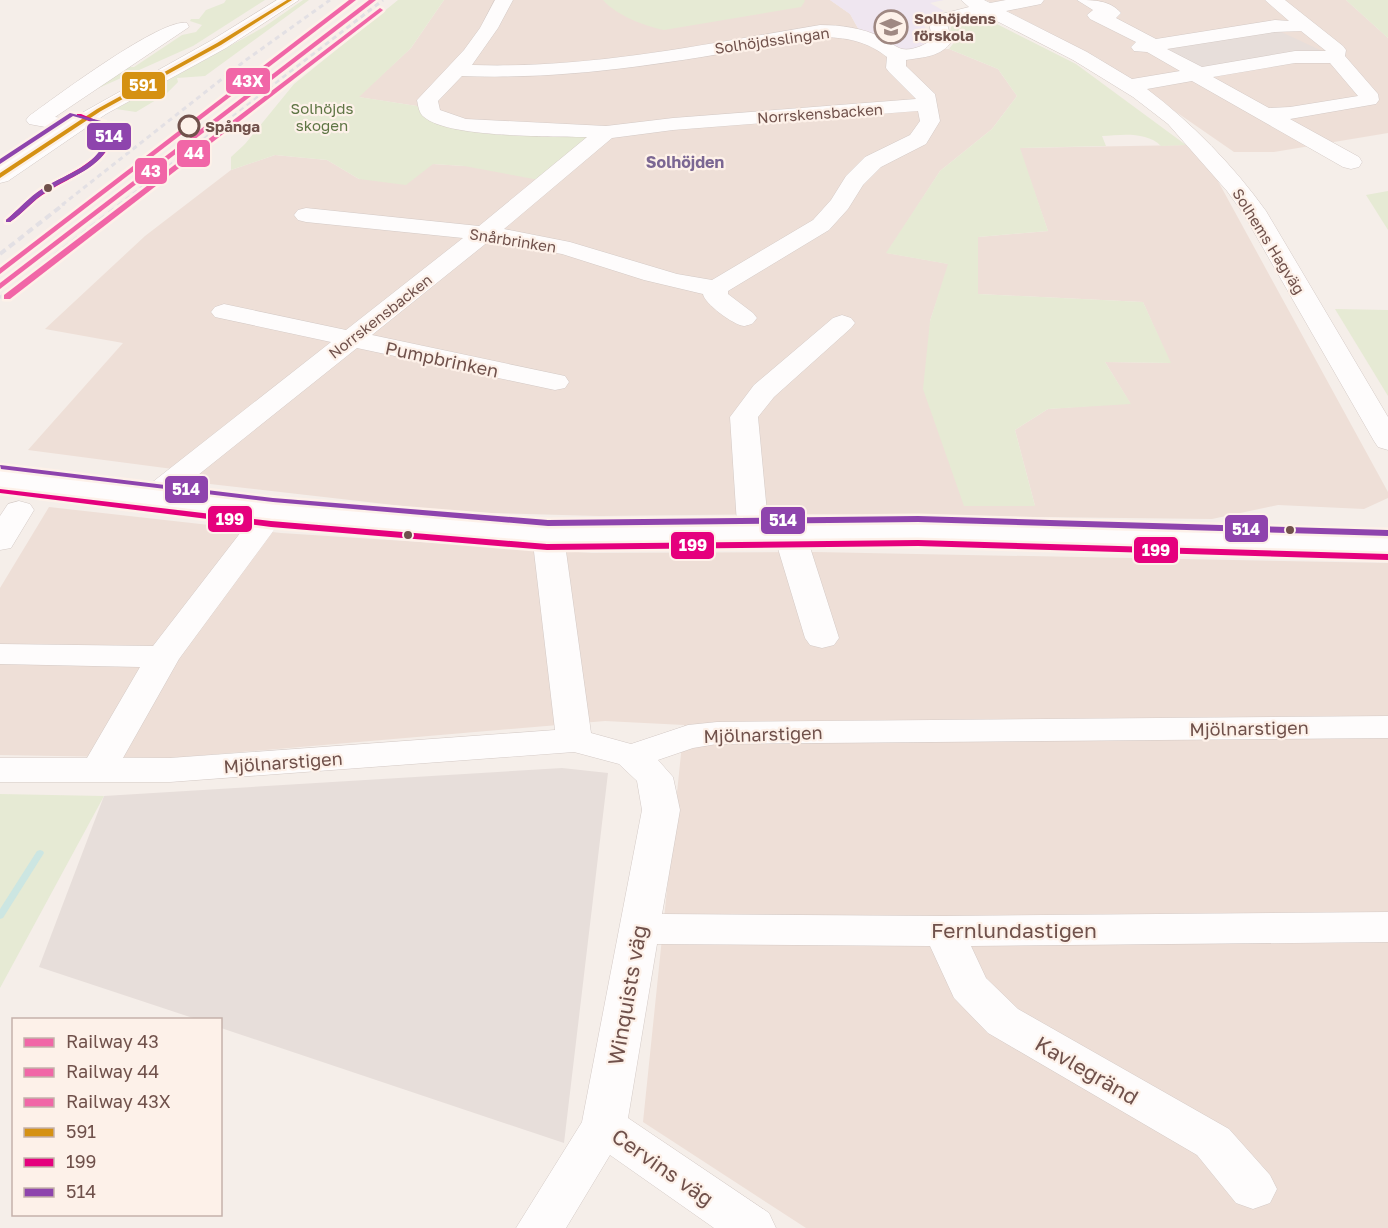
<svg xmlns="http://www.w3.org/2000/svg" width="1388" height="1228" viewBox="0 0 1388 1228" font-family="'Golos Text',sans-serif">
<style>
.residential{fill:#eedfd7}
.industrial{fill:#e7deda}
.education{fill:#efe6f0}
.green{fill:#e6ead4}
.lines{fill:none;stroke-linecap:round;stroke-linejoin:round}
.stream{fill:#cce6e2;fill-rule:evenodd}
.minor-casing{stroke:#d4cac6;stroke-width:1}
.minor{fill:#fefcfc;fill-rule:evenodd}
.rail-far1{stroke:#e3e0e4;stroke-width:3;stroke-dasharray:5 4;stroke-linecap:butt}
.rail{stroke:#e3e0e4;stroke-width:4;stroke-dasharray:7 4.5;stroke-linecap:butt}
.bus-1-casing{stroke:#fdf1e9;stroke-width:5}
.bus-2-casing{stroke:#fdf1e9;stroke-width:5}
.bus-3-casing{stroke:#fdf1e9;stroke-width:5}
.bus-1{fill:#d59113;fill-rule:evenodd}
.bus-2{fill:#e5007d;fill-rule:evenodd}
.bus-3{fill:#8e44ad;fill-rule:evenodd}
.rail-1-casing{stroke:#fdf1e9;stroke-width:5}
.rail-2-casing{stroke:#fdf1e9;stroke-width:5}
.rail-3-casing{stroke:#fdf1e9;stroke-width:5}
.rail-1{fill:#f166a7;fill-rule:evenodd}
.rail-2{fill:#f166a7;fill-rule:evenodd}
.rail-3{fill:#f166a7;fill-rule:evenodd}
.stop-dot{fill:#fdf1e9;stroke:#70514b;stroke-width:3}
.bus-dot{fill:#70514b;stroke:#fdf1e9;stroke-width:2}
.labels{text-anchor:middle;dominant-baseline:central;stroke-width:4.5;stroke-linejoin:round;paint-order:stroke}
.far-poi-label{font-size:15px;font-weight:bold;fill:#70514b;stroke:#fdf1e9;text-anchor:start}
.far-street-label{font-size:15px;fill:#70514b;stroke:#fdf1e9}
.far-park-label{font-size:15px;fill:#5e7544;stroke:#fdf1e9}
.far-stop-label{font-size:15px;font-weight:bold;fill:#70514b;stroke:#fdf1e9;text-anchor:start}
.far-neighbourhood-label{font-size:16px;font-weight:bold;fill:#7b6793;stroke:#fdf1e9}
.street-label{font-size:18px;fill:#70514b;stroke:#fdf1e9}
.near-street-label{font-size:21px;fill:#70514b;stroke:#fdf1e9}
.line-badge{stroke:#fdf1e9;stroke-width:2}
.badge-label{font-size:16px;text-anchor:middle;font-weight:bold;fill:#fff}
</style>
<rect width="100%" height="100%" fill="#f5eee9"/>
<g class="residential">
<path d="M444,0h386l20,14 10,18 51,18 38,-1 49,20 19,27 -25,33 -52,42 -53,82 62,11 -19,57 105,185 -20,-76 33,-21 82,-6 -25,-41 65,1 -27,-61 -165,-8v-57l70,-6 -29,-83 167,-3 27,27 175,320v6l-24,11 -86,-4 -66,14 -431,-5 -182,2 -144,-4 -245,-28 -22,-13 -160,-21 95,-107 -78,-14 100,-93 86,-66 44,-15 52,5 32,19 74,-15 31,2 -47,-60 -59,-9 53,-49z"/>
<path d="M986,0h360l42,38v95l-114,19h-40l-136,-94z"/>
<path d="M49,507l232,26 311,20 223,-1 573,11v665h-582l-163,-106 41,-397 -79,-4 -433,37 -172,-3v-167z"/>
</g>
<g class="industrial">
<path d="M1275,29l47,22 -122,21 -44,-24z"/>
<path d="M562,768l46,5 -44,370 -343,-115 -1,-8 -24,-1 -157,-52 65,-171z"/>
</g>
<path class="education" d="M830,0h114l-14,3 14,8 -17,7 -4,5 8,17 -1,4 -19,6 -15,-2 -36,-16 -10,-18z"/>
<g class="green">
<path d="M226,0h39l-72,46 -101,45 30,-24h12l48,-32 14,-3 6,-7 -12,-4 1,-2h8l7,-9 18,-7z"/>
<path d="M303,0h6l-104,76 -28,2 1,4 -12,12 -30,18 -20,-3 148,-82z"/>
<path d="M398,0h46l-33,48 -52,49 58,9 10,12 156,17 7,4 -51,41 -75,-14 -31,-2 -27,21 -47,-6 -32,-19 -52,-5 -44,15v-13l14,-13 49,-60z"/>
<path d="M603,0h201l1,1 -4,6 -137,23c-20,-4 -48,-15 -61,-30z"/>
<path d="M1346,0h42v38z"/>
<path d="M981,16l95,48 110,81 -25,1c-15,-15 -40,-11 -59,-10l4,10 -86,2 28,83 -70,6v57l165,8 28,61 -66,-1 26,42 -83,5 -33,21 20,76h-71l-41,-117 7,-68 18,-57 -62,-11 54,-82 52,-42 25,-33 -19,-27 -49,-20 7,-9 -6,-9 2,-8z"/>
<path d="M1388,191v39l-22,-35z"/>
<path d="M1335,309l53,1v86z"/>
<path d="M0,794l104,2 -104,192z"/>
</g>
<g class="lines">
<path class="stream" d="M40,850l3,1 1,2 -41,65 -3,1v-10l37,-58z"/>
<g class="minor-casing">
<g id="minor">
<path d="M277,0h22l-73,48 -120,66 -98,67 -8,2v-17l56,-37 -27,-5 -3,-4 3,-4c25,-18 133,-99 158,-93l2,4 -134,90 16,2 141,-79z"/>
<path d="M495,0h18l-15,28 -26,37c118,4 233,-21 348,-40 21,0 42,3 61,12 6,3 14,10 21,12 10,2 23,-4 31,-10l-5,-18 2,-4 39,-10 -8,-7h23l6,3 16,-3h38l-3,4 -35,7 81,41 45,27 48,-8 -33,-19 -13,-1 -3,-4 5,-5 -46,-23 -3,-4 6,-5 -16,-10c16,0 33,0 44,13l-5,5 40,21 119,-19 14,1 -24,-21h20l58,46 3,4 -1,6 33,38 1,6 -3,4 -86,15 69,38 3,5 -3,5 -8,2 -8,-2 -151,-86 -45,8c45,34 86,76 119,122l122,206v33l-10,-3 -4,-6 -131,-228 -16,-22 -59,-67 -35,-27 -60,-37 -88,-45 -38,9 5,17c-11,16 -28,16 -46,19v6l29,28 5,27 -14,23 -45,23 -18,18 -15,24 -19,21 -101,61v3l25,19 4,5 -4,5c-1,1 -8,3 -9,3 -11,-1 -40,-23 -41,-32l-59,-14 -82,-26 -73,-13 -117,94 193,41 4,6 -4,6 -10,2 -198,-42 -179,143 94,12 276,23 189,-2 -7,-107 24,-32 79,-67 9,-3 9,3 4,5 -4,5 -77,69 -16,20 10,106 150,-1 470,14v18l-470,-14 -110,1 31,97 -5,7 -12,3 -12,-3 -5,-7 -29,-96 -211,2 26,189 40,11 57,-19 29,-3 671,-6v22l-671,6 -24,4 -35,12 15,17 7,33 -18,104 282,2 444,-4v30l-417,4 15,32 32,31 211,120 41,46 7,14 -7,14 -17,6 -17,-6 -39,-48 -209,-122 -34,-35 -24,-52 -273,-2 -29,174 141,95 7,15h-62l-104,-73 -44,73h-50l66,-106 60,-312 -5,-29 -18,-17 -45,-12 -404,30h-170v-24h87l53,-91 -140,-3v-20l153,2 98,-127 -251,-31v-18l145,18 186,-146 -116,-25 -4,-5 4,-5 9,-3 122,26 117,-92 -157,-16 -8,-2 -4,-5 4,-5 8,-2 173,18 108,-89c-35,-1 -139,1 -163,-20 -5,-3 -6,-12 -7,-17l47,-50 16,-22zM1301,31l25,20h-31l-93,16 -35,-18 108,-17zM820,37c25,0 47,4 67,20l-1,11 3,4 27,27 -243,19 -67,8 -140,-7 -26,-9 -2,-9 24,-25c121,5 239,-19 358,-39zM1295,63h35l28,33 -68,11 -21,1 -56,-31zM918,111l2,10 -10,14 -45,22 -19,19 -15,24 -18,20 -101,60 -35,-6 -107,-32 -66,-13 108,-91 61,-8zM280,522l253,21 22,187 -385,28h-47l56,-99z"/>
<path d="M19,501l11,3 4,6 -23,38 -11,2v-34l8,-12z"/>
</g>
</g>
<use href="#minor" class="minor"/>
<g class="rail-far1">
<path d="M62,205l184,-145 84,-60"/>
<path d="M119,205l264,-205"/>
</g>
<g class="rail">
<path d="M0,254l64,-50"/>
<path d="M0,298l121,-94"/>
</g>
<g class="bus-1-casing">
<path id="bus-1" d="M287,0h5l-71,45 -120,66 -101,67v-5l97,-64 120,-66z"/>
</g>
<g class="bus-2-casing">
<g id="bus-2">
<path d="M77,114h4l29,12c11,34 -41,51 -63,66 -14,8 -24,21 -37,30h-4v-2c12,-10 23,-22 36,-31 17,-11 63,-28 65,-52 0,-3 -1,-6 -2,-9l-28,-12z"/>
<path d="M0,489l271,32 276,23 371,-4 470,14v6l-470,-14 -371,4 -276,-23 -271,-34z"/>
</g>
</g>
<g class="bus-3-casing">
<g id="bus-3">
<path d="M70,113l35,9 8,9c-5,37 -40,43 -67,61 -13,8 -23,21 -36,30h-4v-2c12,-10 23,-23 36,-31 26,-17 60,-23 65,-58l-6,-7 -28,-8 -73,48v-5z"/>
<path d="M0,465l273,33 275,22 370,-4 470,14v6l-470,-14 -370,4 -275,-24 -272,-33z"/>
</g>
</g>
<use href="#bus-1" class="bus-1"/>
<use href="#bus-2" class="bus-2"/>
<use href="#bus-3" class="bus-3"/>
<g class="rail-1-casing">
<path id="rail-1" d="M369,0h7l-376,289v-6z"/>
</g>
<g class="rail-2-casing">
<path id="rail-2" d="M380,8l3,2 -1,1 -372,288h-6v-4z"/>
</g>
<g class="rail-3-casing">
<path id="rail-3" d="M349,0h7l-356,274v-6z"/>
</g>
<use href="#rail-1" class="rail-1"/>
<use href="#rail-2" class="rail-2"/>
<use href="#rail-3" class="rail-3"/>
</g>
<defs>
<g id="school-ring" transform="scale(1.725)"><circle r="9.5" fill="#fdf1e9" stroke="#9f8882" stroke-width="1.5"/><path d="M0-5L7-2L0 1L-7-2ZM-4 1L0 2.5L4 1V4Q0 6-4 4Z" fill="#9f8882"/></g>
</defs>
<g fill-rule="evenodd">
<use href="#school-ring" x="891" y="27"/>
</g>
<circle class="stop-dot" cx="189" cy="126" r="10"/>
<g class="bus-dot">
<circle cx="48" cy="188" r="5"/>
<circle cx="1290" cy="530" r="5"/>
<circle cx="408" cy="535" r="5"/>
</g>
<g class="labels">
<g class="far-poi-label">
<text x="914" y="18">Solhöjdens<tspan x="914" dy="17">förskola</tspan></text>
</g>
<g class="far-street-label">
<text transform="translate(772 40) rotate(-8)">Solhöjdsslingan</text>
<text transform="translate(820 113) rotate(-4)">Norrskensbacken</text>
<text transform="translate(513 240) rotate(9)">Snårbrinken</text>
<text transform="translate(1269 241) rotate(58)">Solhems Hagväg</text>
<text transform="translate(380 316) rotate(-38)">Norrskensbacken</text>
</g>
<g class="far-park-label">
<text x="322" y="108">Solhöjds<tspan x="322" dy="17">skogen</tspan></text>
</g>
<g class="far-stop-label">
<text x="205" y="126">Spånga</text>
</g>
<g class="far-neighbourhood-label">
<text x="685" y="162">Solhöjden</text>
</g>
<g class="street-label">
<text transform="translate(442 359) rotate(12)">Pumpbrinken</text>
<text transform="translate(1249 728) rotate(-1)">Mjölnarstigen</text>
<text transform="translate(763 734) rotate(-2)">Mjölnarstigen</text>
<text transform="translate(283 762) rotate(-4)">Mjölnarstigen</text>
</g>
<g class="near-street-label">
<text x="1014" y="930">Fernlundastigen</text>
<text transform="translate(627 995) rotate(-80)">Winquists väg</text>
<text transform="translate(1087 1070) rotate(30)">Kavlegränd</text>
<text transform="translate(663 1167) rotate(35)">Cervins väg</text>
</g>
</g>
<g class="line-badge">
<rect x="225" y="67" width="46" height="28" rx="6" fill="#f166a7"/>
<rect x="121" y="71" width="45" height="29" rx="6" fill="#d59113"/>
<rect x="86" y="122" width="46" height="29" rx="6" fill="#8e44ad"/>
<rect x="176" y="139" width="35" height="29" rx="6" fill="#f166a7"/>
<rect x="134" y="157" width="34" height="28" rx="6" fill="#f166a7"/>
<rect x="164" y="475" width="45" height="29" rx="6" fill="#8e44ad"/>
<rect x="207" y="505" width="46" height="28" rx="6" fill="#e5007d"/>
<rect x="760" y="506" width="46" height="29" rx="6" fill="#8e44ad"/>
<rect x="1224" y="514" width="45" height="29" rx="6" fill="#8e44ad"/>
<rect x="670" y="531" width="45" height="29" rx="6" fill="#e5007d"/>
<rect x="1133" y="536" width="46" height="28" rx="6" fill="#e5007d"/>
</g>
<g class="badge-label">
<text x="248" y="87">43X</text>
<text x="143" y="91">591</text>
<text x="109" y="142">514</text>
<text x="194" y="159">44</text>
<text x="151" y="177">43</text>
<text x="186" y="495">514</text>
<text x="230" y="525">199</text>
<text x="783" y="526">514</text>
<text x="1246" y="535">514</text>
<text x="693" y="551">199</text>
<text x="1156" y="556">199</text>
</g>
<rect x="12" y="1018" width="210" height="198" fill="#fdf1e9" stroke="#c5b1aa" stroke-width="1.5"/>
<rect x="24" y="1038" width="30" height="9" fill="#f166a7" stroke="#c5b1aa" stroke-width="1.5"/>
<text x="66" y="1048" font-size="18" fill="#70514b">Railway 43</text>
<rect x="24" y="1068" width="30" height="9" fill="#f166a7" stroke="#c5b1aa" stroke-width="1.5"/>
<text x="66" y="1078" font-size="18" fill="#70514b">Railway 44</text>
<rect x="24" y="1098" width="30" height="9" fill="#f166a7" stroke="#c5b1aa" stroke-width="1.5"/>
<text x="66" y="1108" font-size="18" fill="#70514b">Railway 43X</text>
<rect x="24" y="1128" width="30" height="9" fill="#d59113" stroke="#c5b1aa" stroke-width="1.5"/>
<text x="66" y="1138" font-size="18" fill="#70514b">591</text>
<rect x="24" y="1158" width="30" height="9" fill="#e5007d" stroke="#c5b1aa" stroke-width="1.5"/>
<text x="66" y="1168" font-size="18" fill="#70514b">199</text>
<rect x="24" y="1188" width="30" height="9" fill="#8e44ad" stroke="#c5b1aa" stroke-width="1.5"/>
<text x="66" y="1198" font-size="18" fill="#70514b">514</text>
</svg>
